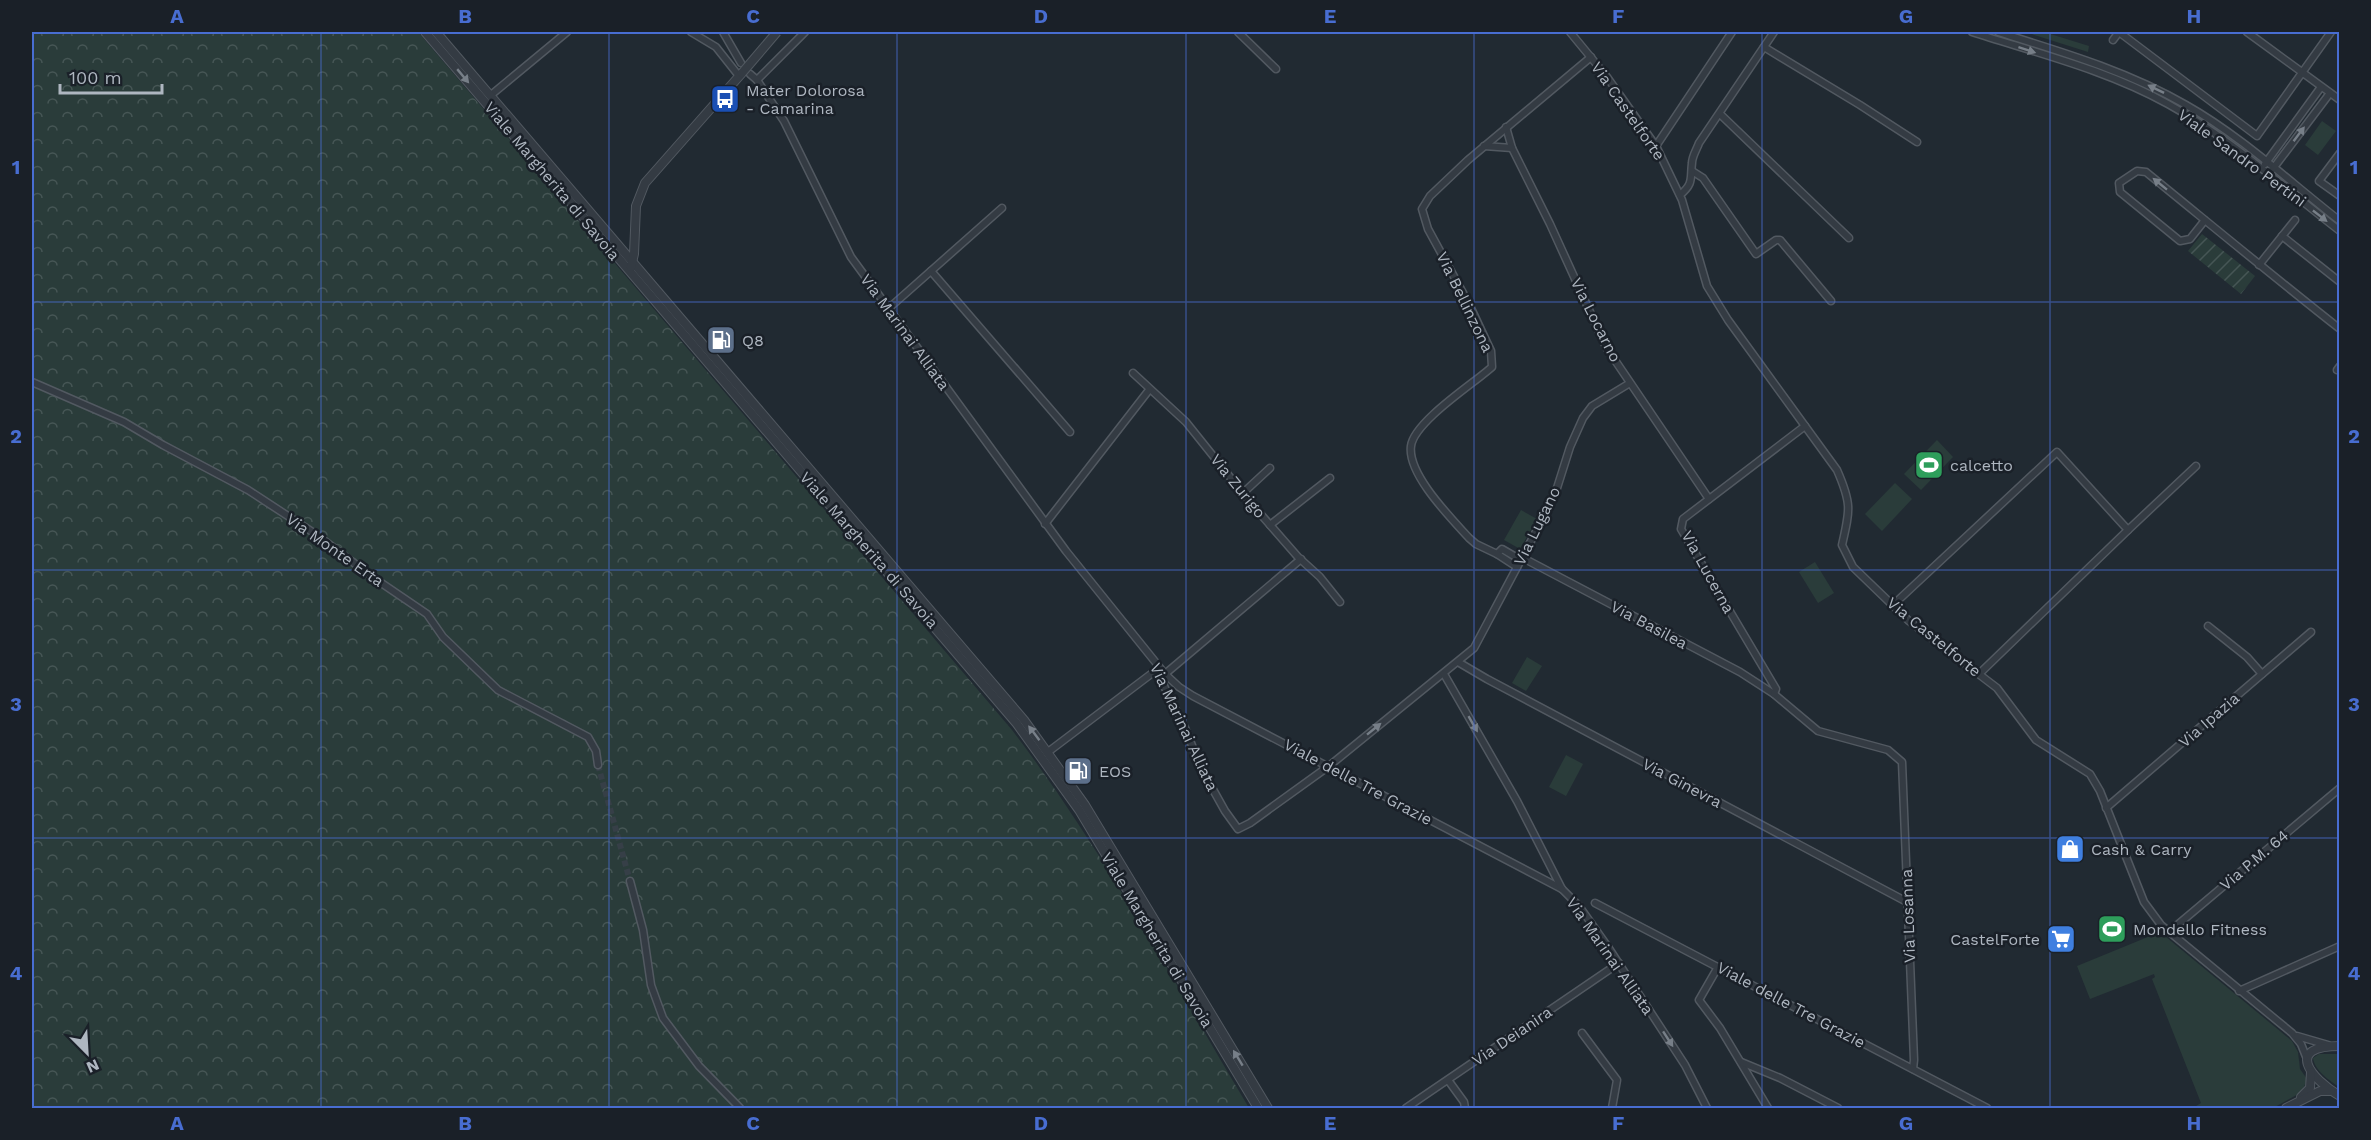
<svg xmlns="http://www.w3.org/2000/svg" width="2371" height="1140" viewBox="0 0 2371 1140" font-family="'Work Sans',sans-serif">
<style>
.grass{fill:#2a3c3a}
.park{fill:url(#park-crowns)}
.garden{fill:url(#garden-furrows)}
.lines{fill:none;stroke-linecap:round;stroke-linejoin:round}
.minor-tunnel{stroke:#363f47;stroke-width:6;stroke-dasharray:6 3;stroke-linecap:butt}
.minor-casing{stroke:#525961;stroke-width:9}
.tertiary-casing{stroke:#525961;stroke-width:10}
.minor{stroke:#343b43;stroke-width:6}
.tertiary{stroke:#343b43;stroke-width:8}
.tertiary-bridge-casing{stroke:#525961;stroke-width:10;stroke-linecap:butt}
.tertiary-bridge{stroke:#343b43;stroke-width:8}
.oneway{fill:#777f88}
.grid{fill:none;stroke:#486dd1;stroke-width:1.5;stroke-opacity:0.55}
.labels{text-anchor:middle;dominant-baseline:central;stroke-width:5;stroke-linejoin:round;paint-order:stroke}
.poi-label{font-size:16px;fill:#aeb6c0;stroke:#1a2028;text-anchor:start}
.street-label{font-size:16px;fill:#aeb6c0;stroke:#1a2028}
.neatline{fill:none;stroke:#486dd1;stroke-width:2}
.grid-label{font-size:20px;text-anchor:middle;font-weight:bold;fill:#486dd1}
</style>
<defs>
<pattern id="park-crowns" width="20" height="18" patternUnits="userSpaceOnUse" patternTransform="scale(1.5)"><rect width="20" height="18" fill="#2a3c3a"/><path d="M2 6a3 3 0 1 1 6 0M12 15a3 3 0 1 1 6 0" fill="none" stroke="#465655"/></pattern>
<pattern id="garden-furrows" width="10" height="10" patternUnits="userSpaceOnUse" patternTransform="scale(1.5)"><rect width="10" height="10" fill="#2a3c3a"/><path d="M-1 1l2-2M0 10L10 0M9 11l2-2" fill="none" stroke="#465655"/></pattern>
</defs>
<rect width="100%" height="100%" fill="#212a32"/>
<g class="grass">
<path d="M2025,32h19l45,14 -1,6z"/>
<path d="M2322,121l14,10 -18,24 -13,-10z"/>
<path d="M1937,440l16,17 -32,33 -17,-16z"/>
<path d="M1895,483l17,16 -30,32 -17,-17z"/>
<path d="M1521,510l16,9 -17,30 -16,-9z"/>
<path d="M1815,562l19,31 -16,10 -19,-31z"/>
<path d="M1527,657l15,9 -16,25 -14,-8z"/>
<path d="M1566,755l17,9 -17,32 -17,-9z"/>
<path d="M2160,932l132,109 6,11 2,17 7,10 -5,13 -29,16h-80l8,-5 -49,-124 3,-2 -1,-3 -64,25 -13,-33z"/>
<path d="M2319,1054h20v33c-10,-7 -24,-16 -26,-29z"/>
</g>
<path class="park" d="M32,32h386l594,698c90,118 161,251 237,378h-1217z"/>
<path class="garden" d="M2202,234l53,42 -14,18 -53,-43z"/>
<g class="lines">
<path class="minor-tunnel" d="M598,765l32,116"/>
<g class="minor-casing">
<g id="minor">
<path d="M691,32l25,15 23,29"/>
<path d="M723,32l18,31"/>
<path d="M805,32l-48,48 27,41 67,136 215,294 99,123 14,13 14,9 369,193"/>
<path d="M1238,32l38,37"/>
<path d="M1570,32l37,45 49,69 26,54 25,86 21,34 109,150c15,34 13,40 5,75l11,22 56,54 88,67 39,52 54,34 10,17 44,111 17,23 131,108 9,11 6,15"/>
<path d="M1972,32c65,21 135,38 196,72 62,34 116,84 172,127"/>
<path d="M1998,32c64,20 129,39 188,73 55,31 104,77 154,116"/>
<path d="M2119,32l138,104 74,-104"/>
<path d="M2247,32l93,68"/>
<path d="M2113,40l6,-8"/>
<path d="M1764,47l96,58 57,37"/>
<path d="M750,74l7,6"/>
<path d="M491,95l76,-63"/>
<path d="M1720,114l129,124"/>
<path d="M1506,127l6,21 38,76 56,123 103,152"/>
<path d="M1484,146l28,2"/>
<path d="M1656,146l76,-114"/>
<path d="M2340,153l-21,28 21,15"/>
<path d="M2265,164l56,-77"/>
<path d="M2272,170l58,-77"/>
<path d="M1692,171l11,7 53,76 20,-14h4l51,61"/>
<path d="M1680,195c14,-12 10,-16 12,-32 0,-7 5,-14 7,-20l75,-111"/>
<path d="M2205,220l-15,19 -10,2 -60,-49 -1,-9 18,-12 9,1c64,52 128,105 194,157"/>
<path d="M2282,236l58,46"/>
<path d="M2259,265l36,-45"/>
<path d="M931,271l139,161"/>
<path d="M888,309l114,-101"/>
<path d="M2337,370l3,-4"/>
<path d="M1133,373l53,49 64,80 48,55 22,20 20,25"/>
<path d="M32,382l92,40 39,23 85,45 69,45 54,41 56,38 16,23 55,53 90,47 8,14 2,14"/>
<path d="M1243,493l27,-25"/>
<path d="M1045,524l104,-134"/>
<path d="M1270,525l60,-47"/>
<path d="M2128,530l68,-64"/>
<path d="M1497,554l5,-5 19,11"/>
<path d="M1523,558l217,114 34,22 44,37 70,19 14,12 12,298 -1,9"/>
<path d="M1517,567l-20,-13 -21,-10 -7,-6c-18,-20 -62,-64 -58,-92 3,-23 57,-59 75,-74l6,-5 -1,-16 -22,-47 -41,-75 -6,-20 8,-13 38,-36 123,-103"/>
<path d="M1893,605l164,-153 71,78 -149,144"/>
<path d="M2208,626l39,31 15,17"/>
<path d="M1458,662l29,17 420,223"/>
<path d="M1159,668l5,18 21,42 16,40 24,43 13,18 12,-6 79,-57 145,-118 65,-122 18,-38 13,-41 13,-29 9,-12 38,-23"/>
<path d="M1165,674l136,-115"/>
<path d="M1444,674l73,127 45,88 17,17 29,41 77,118 22,43"/>
<path d="M1774,694l2,-5 -95,-160 2,-10 122,-93"/>
<path d="M1048,752l111,-84"/>
<path d="M2106,808l205,-176"/>
<path d="M630,881l13,49 8,55 12,33 36,48 41,42"/>
<path d="M1595,903l392,205"/>
<path d="M2169,932l171,-144"/>
<path d="M1718,967l-19,33 21,28 48,80"/>
<path d="M2239,991l101,-45"/>
<path d="M1582,1033l35,47 -5,28"/>
<path d="M2297,1036l31,9"/>
<path d="M1741,1062l39,16 58,30"/>
<path d="M1448,1080l16,22 1,6"/>
<path d="M1406,1108l213,-145"/>
</g>
</g>
<g class="tertiary-casing">
<g id="tertiary">
<path d="M425,32l592,692 62,86 179,298"/>
<path d="M436,32l588,688 61,85 183,303"/>
<path d="M631,267l3,-13 2,-48 9,-23 97,-110"/>
<path d="M2340,1046c-56,0 -30,32 0,50"/>
<path d="M2301,1097l9,-9 1,-16"/>
<path d="M2286,1108l34,-17h11"/>
</g>
</g>
<use href="#minor" class="minor"/>
<use href="#tertiary" class="tertiary"/>
<g class="tertiary-bridge-casing">
<path id="tertiary-bridge" d="M742,73l35,-41"/>
</g>
<use href="#tertiary-bridge" class="tertiary-bridge"/>
</g>
<defs><path id="oneway-solid" d="M-6-.8H1V-3.2L6.5 0L1 3.2V.8H-6Z" transform="scale(1.5)"/></defs>
<g class="oneway">
<use href="#oneway-solid" transform="translate(2027 50) rotate(18)"/>
<use href="#oneway-solid" transform="translate(463 76) rotate(50)"/>
<use href="#oneway-solid" transform="translate(2156 89) rotate(-154)"/>
<use href="#oneway-solid" transform="translate(2299 134) rotate(-53)"/>
<use href="#oneway-solid" transform="translate(2160 184) rotate(-141)"/>
<use href="#oneway-solid" transform="translate(2320 216) rotate(38)"/>
<use href="#oneway-solid" transform="translate(1473 724) rotate(60)"/>
<use href="#oneway-solid" transform="translate(1374 729) rotate(-39)"/>
<use href="#oneway-solid" transform="translate(1034 733) rotate(-127)"/>
<use href="#oneway-solid" transform="translate(1668 1039) rotate(57)"/>
<use href="#oneway-solid" transform="translate(1238 1058) rotate(-121)"/>
</g>
<path class="grid" d="M321,32v1076M609,32v1076M897,32v1076M1186,32v1076M1474,32v1076M1762,32v1076M2050,32v1076M32,302h2308M32,570h2308M32,838h2308"/>
<defs>
<g id="bus-square" transform="scale(1.5)"><rect x="-9" y="-9" width="18" height="18" rx="4" fill="#1a4fb4" stroke="#1a2028"/><path d="M-5-6H5V4H4V6H2V4H-2V6H-4V4H-5ZM-3.5-4V0h7V-4ZM-3.5 1.2v1.5H-2V1.2ZM2 1.2v1.5H3.5V1.2Z" fill="#fff"/></g>
<g id="fuel-square" transform="scale(1.5)"><rect x="-9" y="-9" width="18" height="18" rx="4" fill="#5c6f8a" stroke="#1a2028"/><path d="M-5.5-6h7V0h2V4h1.3V-2.5L3-4.5l.8-.8L6-3V5H2.5V1h-1V6h-7ZM-4.2-4.7v3.2H.2V-4.7Z" fill="#fff"/></g>
<g id="stadium-square" transform="scale(1.5)"><rect x="-9" y="-9" width="18" height="18" rx="4" fill="#2e9e5b" stroke="#1a2028"/><path d="M0-5a6.5 5 0 1 0 0 10a6.5 5 0 1 0 0-10ZM-3.5-1.8h7v3.6h-7Z" fill="#fff"/></g>
<g id="shop-square" transform="scale(1.5)"><rect x="-9" y="-9" width="18" height="18" rx="4" fill="#3f7fe0" stroke="#1a2028"/><path d="M-5-2.5h2.3a2.7 3.5 0 0 1 5.4 0H5L5.5 6h-11ZM-1.5-2.5h3a1.5 2.3 0 0 0-3 0Z" fill="#fff"/></g>
<g id="supermarket-square" transform="scale(1.5)"><rect x="-9" y="-9" width="18" height="18" rx="4" fill="#3f7fe0" stroke="#1a2028"/><path d="M-6-5.5h2.5l.6 2H6L4.5 2H-2.5L-4.4-4H-6ZM-1.5 3.2a1.3 1.3 0 1 0 .1 0ZM3 3.2a1.3 1.3 0 1 0 .1 0Z" fill="#fff"/></g>
</defs>
<g fill-rule="evenodd">
<use href="#bus-square" x="725" y="99"/>
<use href="#fuel-square" x="721" y="340"/>
<use href="#stadium-square" x="1929" y="465"/>
<use href="#fuel-square" x="1078" y="771"/>
<use href="#shop-square" x="2070" y="849"/>
<use href="#stadium-square" x="2112" y="929"/>
<use href="#supermarket-square" x="2061" y="939"/>
</g>
<g class="labels">
<g class="poi-label">
<text x="746" y="90">Mater Dolorosa<tspan x="746" dy="18">- Camarina</tspan></text>
<text x="742" y="340">Q8</text>
<text x="1950" y="465">calcetto</text>
<text x="1099" y="771">EOS</text>
<text x="2091" y="849">Cash &amp; Carry</text>
<text x="2133" y="929">Mondello Fitness</text>
<text x="2040" y="939" text-anchor="end">CastelForte</text>
</g>
<g class="street-label">
<text transform="translate(1628 111) rotate(55)">Via Castelforte</text>
<text transform="translate(2242 158) rotate(36)">Viale Sandro Pertini</text>
<text transform="translate(552 181) rotate(50)">Viale Margherita di Savoia</text>
<text transform="translate(1465 302) rotate(64)">Via Bellinzona</text>
<text transform="translate(1596 320) rotate(63)">Via Locarno</text>
<text transform="translate(905 332) rotate(54)">Via Marinai Alliata</text>
<text transform="translate(1238 486) rotate(51)">Via Zurigo</text>
<text transform="translate(1537 526) rotate(-64)">Via Lugano</text>
<text transform="translate(335 550) rotate(35)">Via Monte Erta</text>
<text transform="translate(869 550) rotate(49)">Viale Margherita di Savoia</text>
<text transform="translate(1708 572) rotate(61)">Via Lucerna</text>
<text transform="translate(1649 625) rotate(28)">Via Basilea</text>
<text transform="translate(1934 637) rotate(39)">Via Castelforte</text>
<text transform="translate(2209 720) rotate(-41)">Via Ipazia</text>
<text transform="translate(1184 727) rotate(65)">Via Marinai Alliata</text>
<text transform="translate(1358 782) rotate(28)">Viale delle Tre Grazie</text>
<text transform="translate(1682 783) rotate(28)">Via Ginevra</text>
<text transform="translate(2254 860) rotate(-40)">Via P.M. 64</text>
<text transform="translate(1908 916) rotate(-92)">Via Losanna</text>
<text transform="translate(1157 940) rotate(59)">Viale Margherita di Savoia</text>
<text transform="translate(1610 956) rotate(55)">Via Marinai Alliata</text>
<text transform="translate(1791 1005) rotate(28)">Viale delle Tre Grazie</text>
<text transform="translate(1512 1036) rotate(-34)">Via Deianira</text>
</g>
</g>
<rect width="2371" height="1140" fill="none" stroke="#1a2028" stroke-width="66"/>
<g transform="translate(87 1053) rotate(156)" stroke="#1a2028" stroke-width="4.5" paint-order="stroke">
<path d="M0-4.5L10 22L0 15L-10 22Z" fill="#aeb6c0"/>
<text y="-9" font-size="16" font-weight="bold" text-anchor="middle" fill="#aeb6c0">N</text>
</g>
<path d="M60 84v9h102v-9" fill="none" stroke="#aeb6c0" stroke-width="3"/>
<text x="69" y="84" font-size="18" fill="#aeb6c0" stroke="#1a2028" stroke-width="4.5" paint-order="stroke">100 m</text>
<rect x="33" y="33" width="2305" height="1074" class="neatline"/>
<g class="grid-label">
<text x="177" y="23">A</text>
<text x="465" y="23">B</text>
<text x="753" y="23">C</text>
<text x="1041" y="23">D</text>
<text x="1330" y="23">E</text>
<text x="1618" y="23">F</text>
<text x="1906" y="23">G</text>
<text x="2194" y="23">H</text>
<text x="16" y="174">1</text>
<text x="2354" y="174">1</text>
<text x="16" y="443">2</text>
<text x="2354" y="443">2</text>
<text x="16" y="711">3</text>
<text x="2354" y="711">3</text>
<text x="16" y="980">4</text>
<text x="2354" y="980">4</text>
<text x="177" y="1130">A</text>
<text x="465" y="1130">B</text>
<text x="753" y="1130">C</text>
<text x="1041" y="1130">D</text>
<text x="1330" y="1130">E</text>
<text x="1618" y="1130">F</text>
<text x="1906" y="1130">G</text>
<text x="2194" y="1130">H</text>
</g>
</svg>
